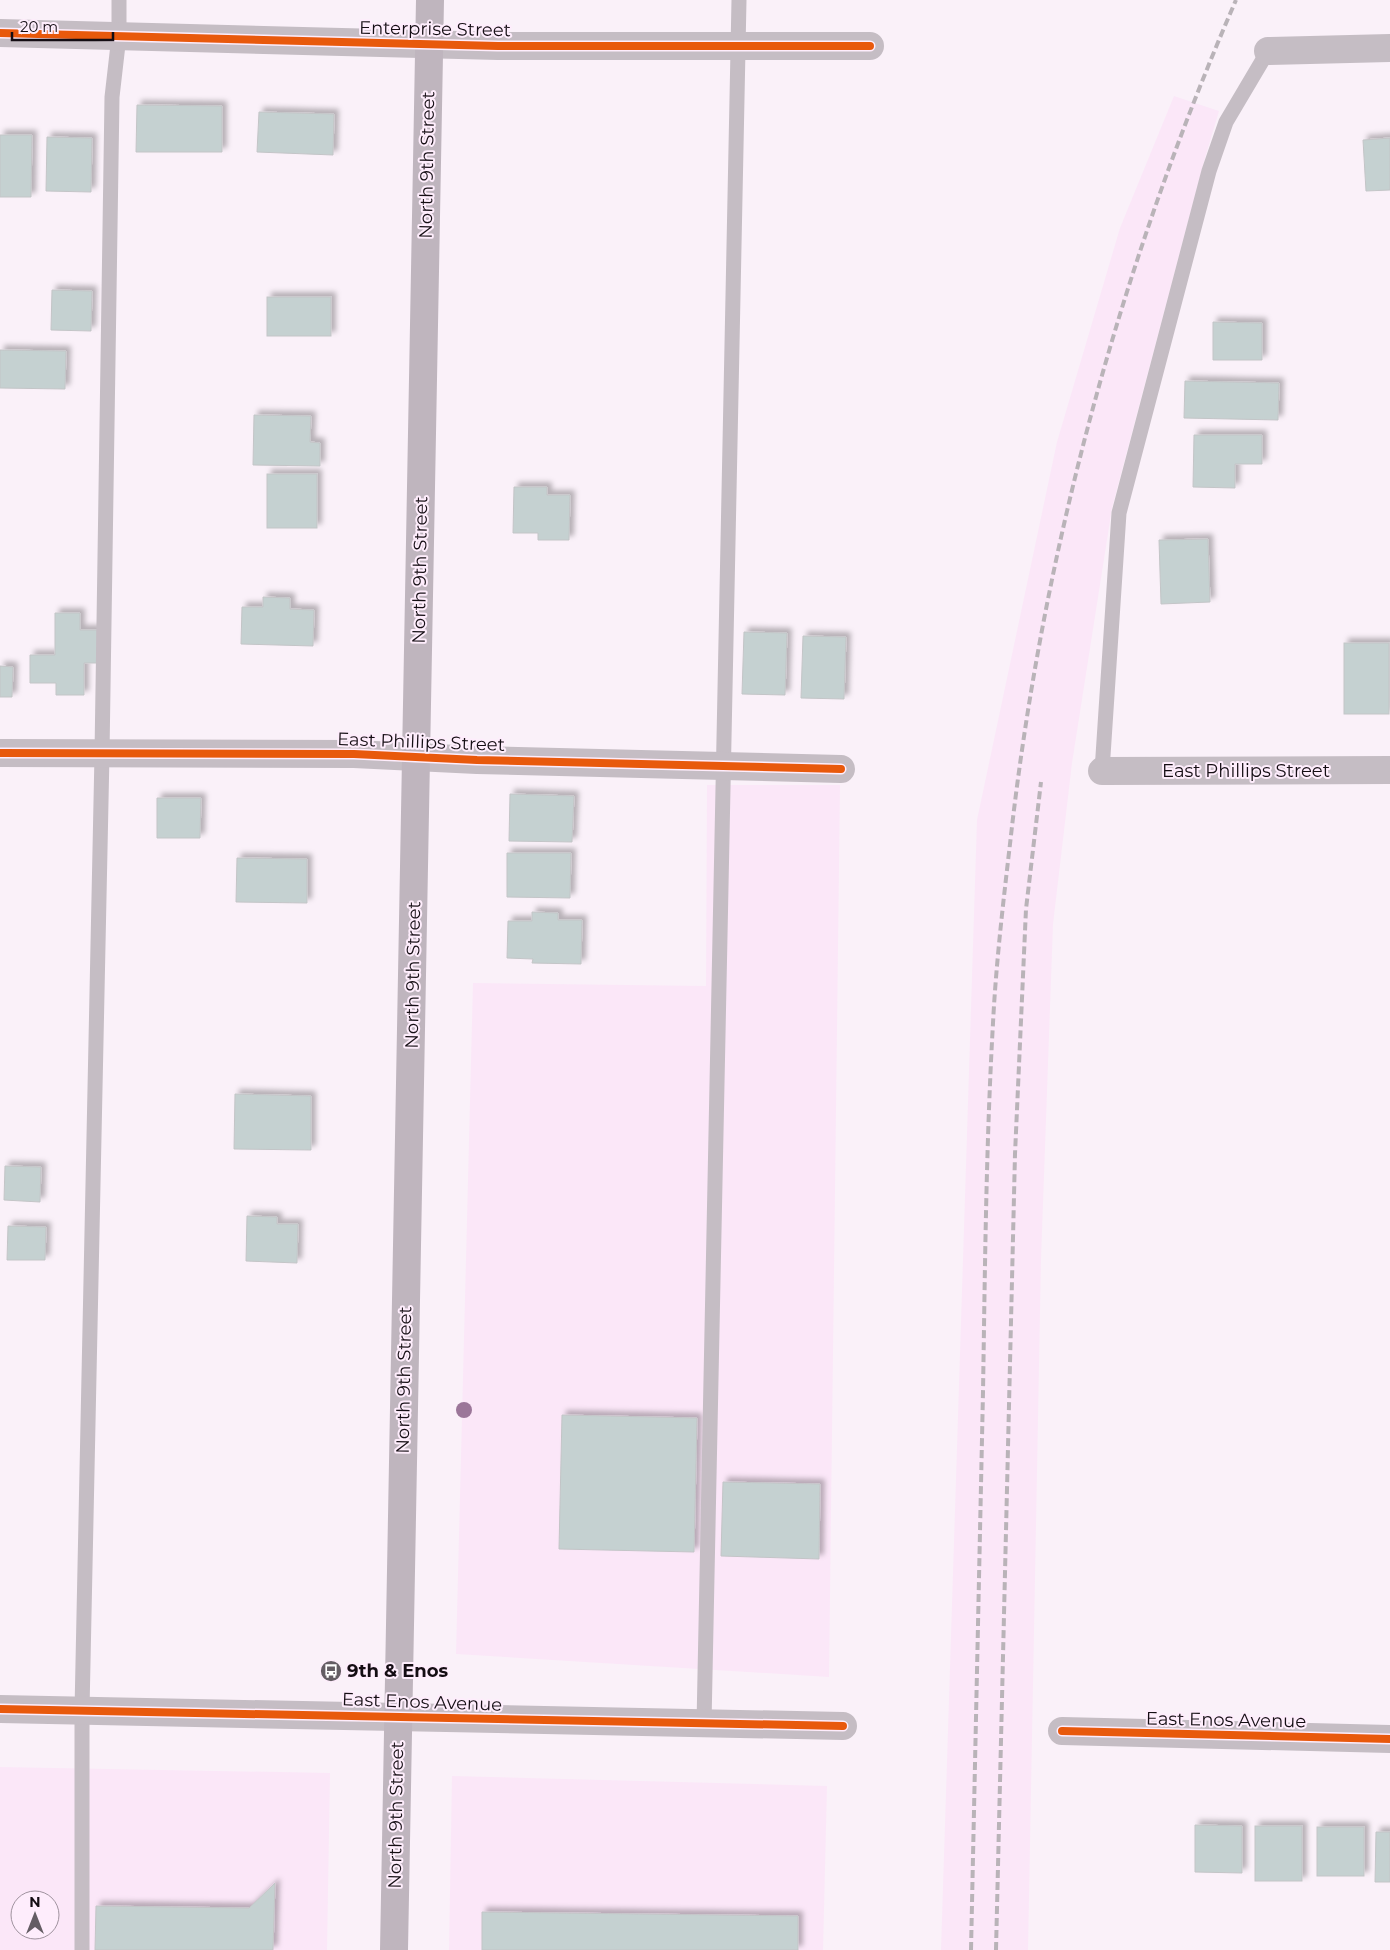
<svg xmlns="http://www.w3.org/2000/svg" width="1390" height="1950" viewBox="0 0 1390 1950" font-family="Montserrat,sans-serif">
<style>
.built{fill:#fbe7f8;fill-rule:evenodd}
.building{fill:#c5d1d1;stroke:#c3c5c7;filter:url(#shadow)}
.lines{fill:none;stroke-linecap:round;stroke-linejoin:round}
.service{stroke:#c5bdc4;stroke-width:15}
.minor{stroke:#c5bdc4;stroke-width:28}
.primary{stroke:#bfb5be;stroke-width:28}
.rail{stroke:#b9b3b8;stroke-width:4;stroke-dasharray:8 4;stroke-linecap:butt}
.cycleway-casing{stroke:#feedfc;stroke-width:11}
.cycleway{stroke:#e8590c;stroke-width:8}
.tree{fill:#9b7699}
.labels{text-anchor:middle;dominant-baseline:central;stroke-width:4;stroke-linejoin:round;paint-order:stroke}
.street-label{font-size:18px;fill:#140d13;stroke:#feedfc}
.poi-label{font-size:18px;font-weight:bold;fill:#140d13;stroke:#feedfc;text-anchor:start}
</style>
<defs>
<filter id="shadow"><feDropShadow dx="4.5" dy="-4.5" stdDeviation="2.5" flood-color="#0004"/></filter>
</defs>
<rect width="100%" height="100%" fill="#faf1f9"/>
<g class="built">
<path d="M1174,96l45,15 -14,47 -93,350 -40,255 -19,161 -12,335 -13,691h-87l36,-1130 80,-378 63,-214z"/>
<path d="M707,785h133l-11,892 -373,-23 17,-671 233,3z"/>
<path d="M0,1767l330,6 -3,177h-327zM20,1900h30v30h-30z"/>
<path d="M452,1776l375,10 -4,164h-374z"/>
</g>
<g class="building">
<path d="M137,105l85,1v46h-86z"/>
<path d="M259,112l75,2 -1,41 -76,-3z"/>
<path d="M0,135h32l-1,62h-31z"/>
<path d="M47,137l45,1 -1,54 -45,-1z"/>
<path d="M1390,138v52l-24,1 -3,-51z"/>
<path d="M52,290l40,1 -1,40 -40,-1z"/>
<rect x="267" y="297" width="64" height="39"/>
<path d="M1213,322l49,1v37h-49z"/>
<path d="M0,350l66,1 -1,38 -65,-1z"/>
<path d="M1185,381l94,2 -1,37 -94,-2z"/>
<path d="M254,415l57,1 -1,26 10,1v23l-67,-1z"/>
<path d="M1194,435h68v29h-27v24l-42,-1z"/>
<rect x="267" y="474" width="50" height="54"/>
<path d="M514,487h33v8h23l-1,45h-31v-7h-25z"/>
<path d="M1208,539l2,63 -49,2 -2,-64z"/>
<path d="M263,597l27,1v11l24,1 -1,36 -72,-2 1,-37h21z"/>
<path d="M55,613h25v17h17v33h-13v32h-28v-12h-26v-28h25z"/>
<path d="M744,632l43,1 -2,62 -43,-1z"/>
<path d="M803,636l43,1 -2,62 -43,-1z"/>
<rect x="1344" y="643" width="45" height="71"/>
<path d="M0,666l13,1 -1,30h-12z"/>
<path d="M510,794l64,2 -2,46 -63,-1z"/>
<path d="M157,798h44l-1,40h-43z"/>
<path d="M507,853h64l-1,45 -63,-1z"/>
<path d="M237,858l70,1v44l-71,-1z"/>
<path d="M532,912l26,1v7h24l-1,44 -49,-1 1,-4 -26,-1 1,-37h24z"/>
<path d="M235,1094l76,2v54l-77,-1z"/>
<path d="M5,1166l36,1 -1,35 -36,-2z"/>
<path d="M247,1216l30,1v7h21l-1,39 -51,-2z"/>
<path d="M8,1226l38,1 -1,33h-38z"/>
<path d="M562,1415l135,3 -3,134 -135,-3z"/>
<path d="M723,1482l97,2 -1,75 -98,-3z"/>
<path d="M1195,1825l47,1v47l-47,-1z"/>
<rect x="1255" y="1826" width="47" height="55"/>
<rect x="1317" y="1827" width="47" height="49"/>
<path d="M1376,1832h14v50h-15z"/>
<path d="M275,1883l-2,67h-178l1,-44 153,2z"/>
<path d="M482,1912l316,4v34h-316z"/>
</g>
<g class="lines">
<g class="service">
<path d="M1102,771l17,-258 90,-342 17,-49 42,-71"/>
<path d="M704,1724l35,-1724"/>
<path d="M82,1950v-240l20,-956 10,-657 7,-61v-36"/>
</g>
<g class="minor">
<path d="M0,33l498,13h372"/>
<path d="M1268,51l122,-3"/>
<path d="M0,753l354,1 123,6 364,9"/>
<path d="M1102,771l288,-1"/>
<path d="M0,1709l843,17"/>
<path d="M1062,1731l328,8"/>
</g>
<path class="primary" d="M394,1950l36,-1950"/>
<g class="rail">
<path d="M971,1950c4,-186 8,-372 12,-558 2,-123 3,-246 10,-369 3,-59 10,-119 17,-179 32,-290 110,-577 226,-844"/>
<path d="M996,1950l19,-796 11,-245 15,-127"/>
</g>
<g class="cycleway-casing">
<g id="cycleway">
<path d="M0,33l498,13h372"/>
<path d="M0,753l354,1 123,6 364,9"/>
<path d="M0,1709l843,17"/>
<path d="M1062,1731l328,8"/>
</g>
</g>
<use href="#cycleway" class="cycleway"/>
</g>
<circle class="tree" cx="464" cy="1410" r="8"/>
<defs>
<g id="bus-disc" transform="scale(1.125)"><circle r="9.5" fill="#645d64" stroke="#feedfc"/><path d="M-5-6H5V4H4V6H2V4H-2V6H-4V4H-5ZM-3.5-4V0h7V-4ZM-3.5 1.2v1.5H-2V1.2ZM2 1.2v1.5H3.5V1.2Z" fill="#fff"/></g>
</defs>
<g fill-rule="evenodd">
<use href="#bus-disc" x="331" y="1671"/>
</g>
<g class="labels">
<g class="street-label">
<text transform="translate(435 29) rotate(1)">Enterprise Street</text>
<text transform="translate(427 165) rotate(-89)">North 9th Street</text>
<text transform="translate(420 570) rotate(-89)">North 9th Street</text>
<text transform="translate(421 742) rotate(2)">East Phillips Street</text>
<text x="1246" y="771">East Phillips Street</text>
<text transform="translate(413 975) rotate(-89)">North 9th Street</text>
<text transform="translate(404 1380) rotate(-89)">North 9th Street</text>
<text transform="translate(422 1702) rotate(2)">East Enos Avenue</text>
<text transform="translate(1226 1720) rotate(1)">East Enos Avenue</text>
<text transform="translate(396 1815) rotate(-89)">North 9th Street</text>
</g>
<g class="poi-label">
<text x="347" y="1671">9th &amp; Enos</text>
</g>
</g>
<g transform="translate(35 1915)"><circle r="24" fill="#feedfc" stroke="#a0939f"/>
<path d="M0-4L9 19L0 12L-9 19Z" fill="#645d64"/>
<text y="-8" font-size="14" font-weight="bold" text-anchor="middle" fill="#140d13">N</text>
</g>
<path d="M12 32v8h101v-8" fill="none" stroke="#140d13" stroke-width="2.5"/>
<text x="20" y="32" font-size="15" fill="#140d13" stroke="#feedfc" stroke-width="4" paint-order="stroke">20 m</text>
</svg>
